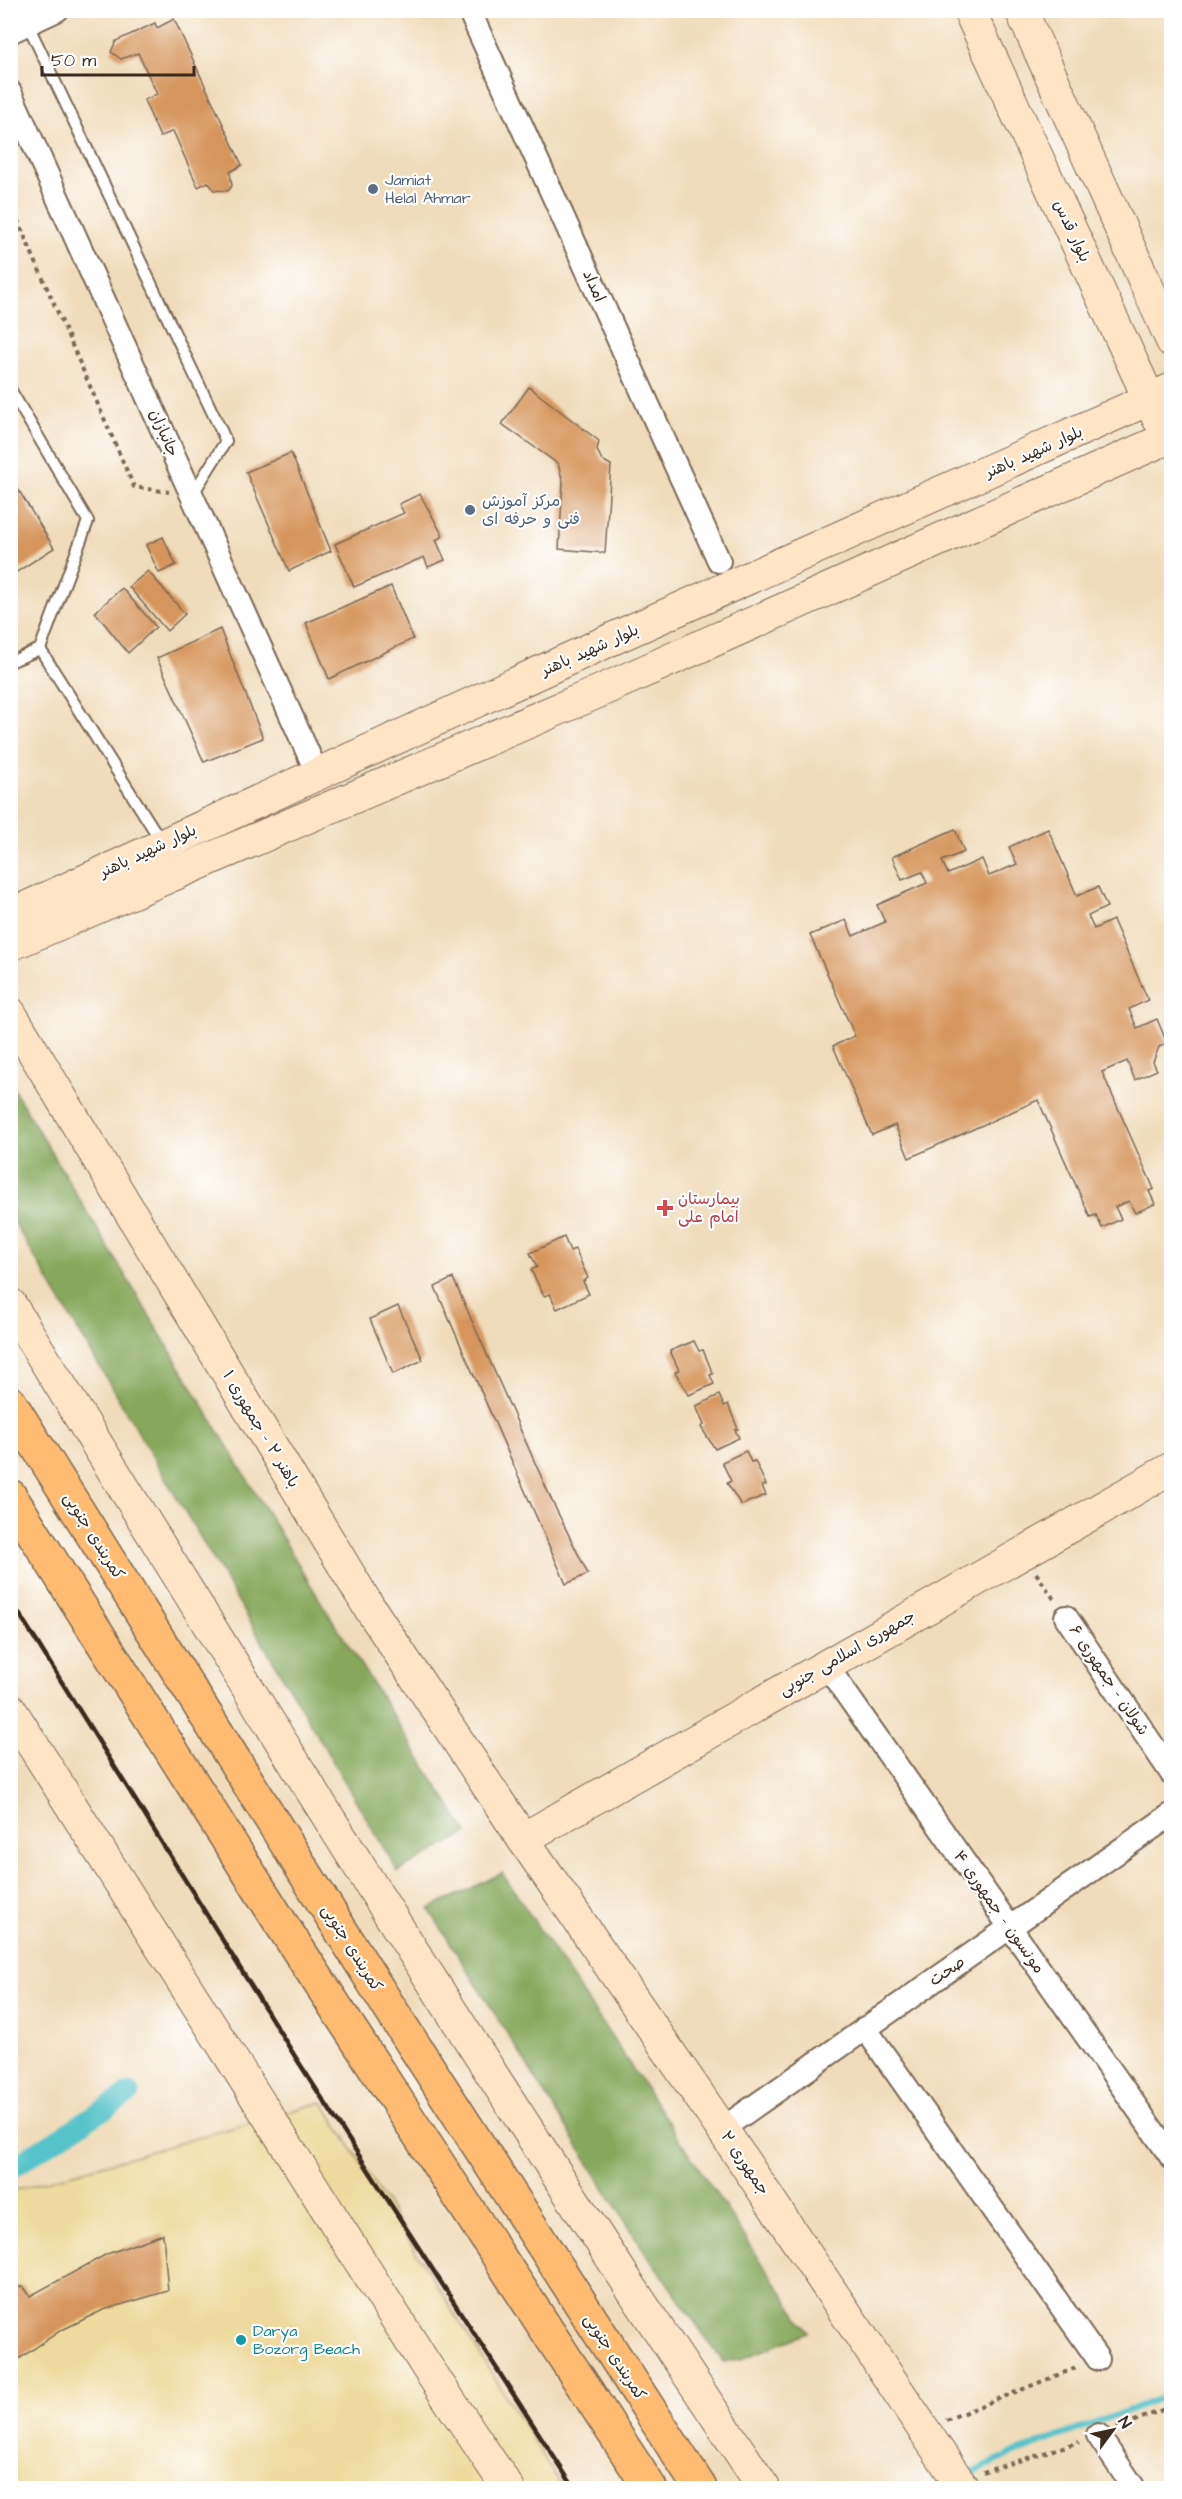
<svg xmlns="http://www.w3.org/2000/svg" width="1182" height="2499" viewBox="0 0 1182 2499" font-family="'Architects Daughter','Playpen Sans Arabic',sans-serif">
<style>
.forest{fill:#86a75c;stroke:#60683d;stroke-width:1.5}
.sand{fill:#eeda9e;stroke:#94825e;stroke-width:1.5}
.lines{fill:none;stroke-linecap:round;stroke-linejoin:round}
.stream{stroke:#55c3c9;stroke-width:6}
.canal{stroke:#55c3c9;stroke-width:21}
.building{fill:#d5955c}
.lane-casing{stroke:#7a6855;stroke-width:14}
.street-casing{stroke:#7a6855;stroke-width:26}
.secondary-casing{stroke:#7a6855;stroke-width:34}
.highway-casing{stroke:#7a6855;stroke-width:36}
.path{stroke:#7a6855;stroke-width:4;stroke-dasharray:4.5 4.5;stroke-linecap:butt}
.lane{stroke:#fff;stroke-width:10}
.street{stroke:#fff;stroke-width:22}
.secondary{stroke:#ffe4c6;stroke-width:32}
.highway{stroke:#febb71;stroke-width:33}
.rail{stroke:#3b2a1e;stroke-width:4.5}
.service-dot{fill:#5c6f8a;stroke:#fff;stroke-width:2}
.health-dot{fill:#e0444e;stroke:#fff;stroke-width:2}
.culture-dot{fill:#0f9aa8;stroke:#fff;stroke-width:2}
.labels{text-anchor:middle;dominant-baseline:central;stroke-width:4.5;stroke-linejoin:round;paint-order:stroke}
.service-label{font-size:16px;fill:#4e5e75;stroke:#fff;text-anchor:start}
.street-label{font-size:16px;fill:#3b2a1e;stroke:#fff}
.health-label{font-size:16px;fill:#be3a42;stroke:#fff;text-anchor:start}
.culture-label{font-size:16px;fill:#0d838f;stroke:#fff;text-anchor:start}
</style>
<rect width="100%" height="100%" fill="#fff"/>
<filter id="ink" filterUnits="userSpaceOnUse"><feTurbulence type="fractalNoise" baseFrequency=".0167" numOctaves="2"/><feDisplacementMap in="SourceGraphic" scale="12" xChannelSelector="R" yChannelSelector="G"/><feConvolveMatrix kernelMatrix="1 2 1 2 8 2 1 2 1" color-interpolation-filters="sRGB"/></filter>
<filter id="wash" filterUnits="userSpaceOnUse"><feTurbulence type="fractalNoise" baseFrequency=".008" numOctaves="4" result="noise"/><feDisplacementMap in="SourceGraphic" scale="24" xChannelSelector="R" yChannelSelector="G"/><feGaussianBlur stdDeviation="1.35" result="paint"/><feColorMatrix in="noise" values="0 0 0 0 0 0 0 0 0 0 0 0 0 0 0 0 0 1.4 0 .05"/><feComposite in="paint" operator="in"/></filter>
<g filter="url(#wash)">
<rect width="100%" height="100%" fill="#f0dcba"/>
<g class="forest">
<path d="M11,1085l310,517 146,231 -69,39 -387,-655z"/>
<path d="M502,1873l307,460 -68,26 -18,3 -84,-119 -210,-334z"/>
</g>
<path class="sand" d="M323,2102l240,386h-552v-297z"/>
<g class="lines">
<path class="stream" d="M966,2476l46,-22 160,-60"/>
<path class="canal" d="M10,2169l120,-76"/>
</g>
<g id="blocks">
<g class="building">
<path d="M174,19l68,146 -12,7 2,14 -4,5 -14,-1 -6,-8 -10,5 -25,-56 -13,6 -16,-37 13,-6 -19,-41 -17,6 -10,-7 5,-11 39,-18 2,5z"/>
<path d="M529,387l70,54 -2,9 5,10 9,5 -6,88 -46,-4 4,-67 -5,-18 -56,-40z"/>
<path d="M291,453l40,98 -42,20 -43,-99z"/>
<path d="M10,476l44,72 -42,27 -2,-3z"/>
<path d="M420,494l23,42 -7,4 9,20 -17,7 -4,-10 -70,30 -19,-43 69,-31 -5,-9z"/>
<path d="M163,537l13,28 -17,8 -13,-28z"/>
<path d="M148,571l37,43 -18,17 -38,-44z"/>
<path d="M391,586l22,53 -84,40 -23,-56z"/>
<path d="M122,588l34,39 -28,26 -33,-41z"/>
<path d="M220,629l43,109 -59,24 -47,-104z"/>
<path d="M955,829l9,23 -22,9 6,13 34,-15 7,17 28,-12 -8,-17 39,-18 29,67 21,-9 9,20 -19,9 6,13 19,-9 35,80 -19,9 8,19 20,-9 10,24 -8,4 -6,15 4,8 -22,10 -8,-19 -25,11 52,117 -5,2 6,13 -20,9 -6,-12 -14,6 6,12 -19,9 -6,-13 -6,2 -52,-117 -129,58 -14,-33 -23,10 -39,-89 22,-10 -45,-101 36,-15 7,16 32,-14 -8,-17 50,-22 -5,-11 -20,8 -10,-23z"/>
<path d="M564,1237l6,14 5,-2 13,29 -5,3 6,13 -32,15 -7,-15 -6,2 -13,-26 6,-3 -7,-14z"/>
<path d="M453,1278l99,223 36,73 -22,10 -131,-297z"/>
<path d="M398,1306l25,54 -30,14 -23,-55z"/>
<path d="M694,1341l5,10 4,-1 10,24 -3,1 4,9 -25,11 -14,-23 4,-2 -9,-19z"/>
<path d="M719,1395l5,11 4,-2 10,25 -3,1 4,8 -24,11 -14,-22 3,-2 -8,-19z"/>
<path d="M746,1451l5,11 4,-1 11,24 -4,1 4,9 -25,10 -14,-22 4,-2 -9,-19z"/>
<path d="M163,2234l5,57 -65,19 -43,21 -50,34v-75l13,-4 7,10 77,-42z"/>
</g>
</g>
</g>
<g filter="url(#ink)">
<use href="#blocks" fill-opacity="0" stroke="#7a6855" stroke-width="1.5"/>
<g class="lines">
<g class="lane-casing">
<g id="lane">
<path d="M21,10l205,431 -34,54"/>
<path d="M10,389l78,132 -48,128 -30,13"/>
<path d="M40,649l121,192"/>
</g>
</g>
<g class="street-casing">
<g id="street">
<path d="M469,10l250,551"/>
<path d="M10,32l47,-22"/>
<path d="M10,92l307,681"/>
<path d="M1066,1617l106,157"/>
<path d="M826,1665l346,493"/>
<path d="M865,2028l233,331"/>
<path d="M722,2129l450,-315"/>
<path d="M1098,2435l36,53"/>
</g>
</g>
<g class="secondary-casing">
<g id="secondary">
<path d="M969,10l189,408"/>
<path d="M1021,10l151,331"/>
<path d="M10,915l611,-280 551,-246"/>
<path d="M10,945l579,-249 583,-260"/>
<path d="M10,1013l357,591 156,235 199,290 241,359"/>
<path d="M10,1304c98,156 193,313 290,468 151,242 306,480 464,716"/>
<path d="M10,1709l417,658 81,121"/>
<path d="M523,1839l649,-371"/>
</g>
</g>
<g class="highway-casing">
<g id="highway">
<path d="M10,1403l379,604 311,481"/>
<path d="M10,1496l272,429 368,563"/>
</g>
</g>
<g class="path">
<path d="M10,203l124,284 35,5"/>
<path d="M1036,1573l20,29"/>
<path d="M946,2420l132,-53"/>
<path d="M1117,2428l55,-22"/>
<path d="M983,2472l96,-30"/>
</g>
<use href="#lane" class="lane"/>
<use href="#street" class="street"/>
<use href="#secondary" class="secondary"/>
<use href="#highway" class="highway"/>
<path class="rail" d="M10,1599l286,459 278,430"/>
</g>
</g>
<g class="service-dot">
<circle cx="373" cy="189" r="6"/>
<circle cx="470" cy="510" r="6"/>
</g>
<path class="health-dot" d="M662 1199h6v6h6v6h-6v6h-6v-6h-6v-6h6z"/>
<circle class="culture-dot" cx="241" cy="2340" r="6"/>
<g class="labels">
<g class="service-label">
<text x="385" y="180">Jamiat<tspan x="385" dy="18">Helal Ahmar</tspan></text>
<text x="482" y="501">مرکز آموزش<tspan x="482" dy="18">فنی و حرفه ای</tspan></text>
</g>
<g class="street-label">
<text transform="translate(1072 231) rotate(65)">بلوار قدس</text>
<text transform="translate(594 286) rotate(66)">امداد</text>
<text transform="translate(164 433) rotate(66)">جانبازان</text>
<text transform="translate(1034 452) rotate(-24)">بلوار شهید باهنر</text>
<text transform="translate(590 650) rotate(-24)">بلوار شهید باهنر</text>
<text transform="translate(148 851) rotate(-25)">بلوار شهید باهنر</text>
<text transform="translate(261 1429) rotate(59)">باهنر ۲ - جمهوری ۱</text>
<text transform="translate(94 1536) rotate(58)">کمربندی جنوبی</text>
<text transform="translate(847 1653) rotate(-30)">جمهوری اسلامی جنوبی</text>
<text transform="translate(1109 1680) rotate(56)">شولان - جمهوری ۶</text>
<text transform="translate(999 1912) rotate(55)">مونسون - جمهوری ۴</text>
<text transform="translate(352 1948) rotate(58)">کمربندی جنوبی</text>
<text transform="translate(947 1971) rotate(-35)">صحت</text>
<text transform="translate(745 2163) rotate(56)">جمهوری ۲</text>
<text transform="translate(615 2357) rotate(57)">کمربندی جنوبی</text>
</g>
<g class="health-label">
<text x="678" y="1199">بیمارستان<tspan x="678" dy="18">امام علی</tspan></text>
</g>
<g class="culture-label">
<text x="253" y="2331">Darya<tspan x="253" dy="18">Bozorg Beach</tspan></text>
</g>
</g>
<rect width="1182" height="2499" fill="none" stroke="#fff" stroke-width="36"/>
<g transform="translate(1113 2430) rotate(57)" stroke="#ffffff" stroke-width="4.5" paint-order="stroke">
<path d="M0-4.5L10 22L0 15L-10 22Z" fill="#3b2a1e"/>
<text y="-9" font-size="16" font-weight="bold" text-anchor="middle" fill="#3b2a1e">N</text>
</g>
<path d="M42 66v9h152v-9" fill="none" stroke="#3b2a1e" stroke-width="3"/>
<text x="51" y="66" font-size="18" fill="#3b2a1e" stroke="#ffffff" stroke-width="4.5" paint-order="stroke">50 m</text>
</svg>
